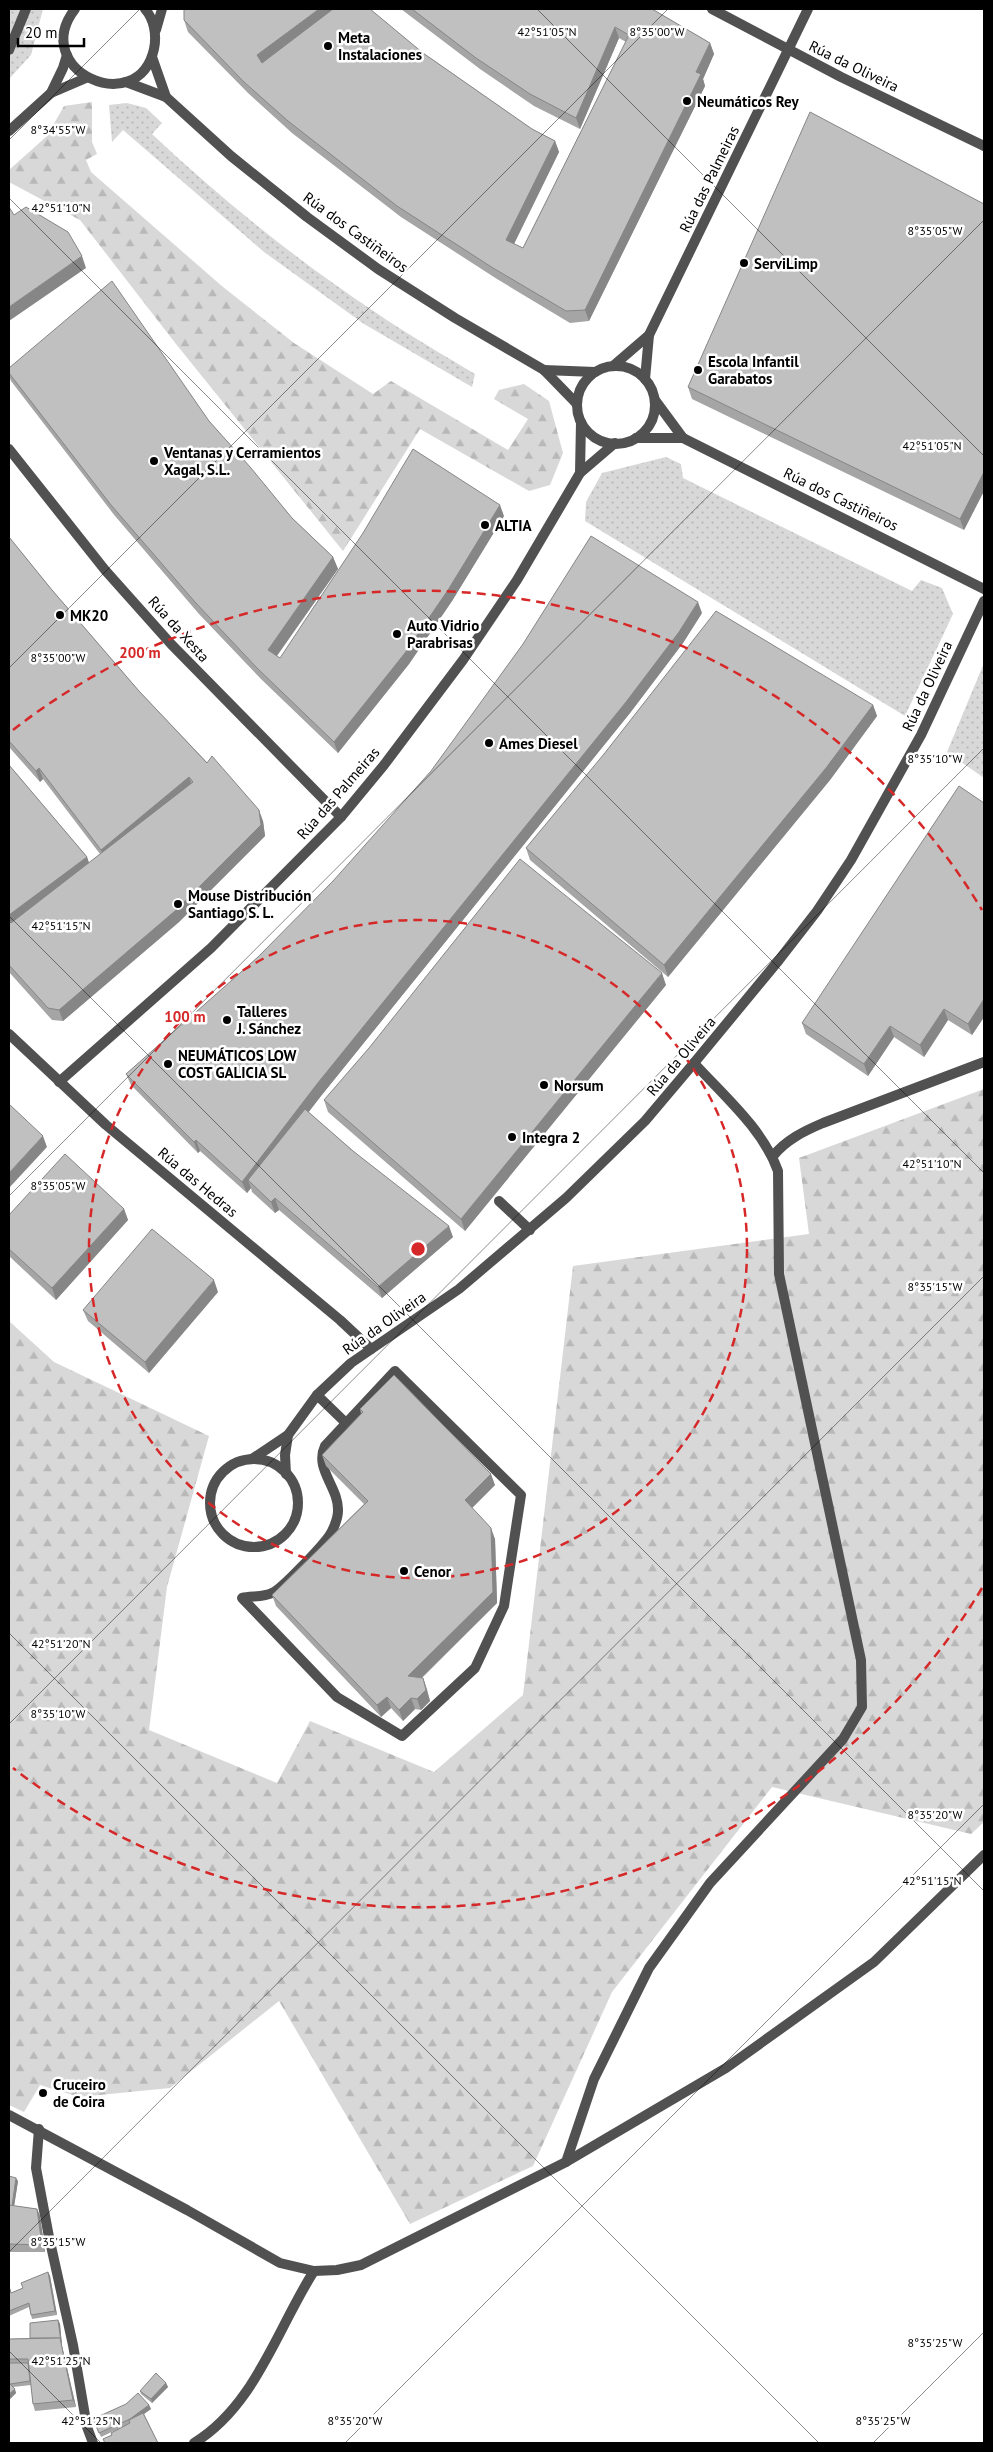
<svg xmlns="http://www.w3.org/2000/svg" width="993" height="2452" viewBox="0 0 993 2452" font-family="'PT Sans',sans-serif">
<style>
.forest{fill:url(#forest-firs)}
.garden{fill:url(#garden-dots)}
.lines{fill:none;stroke-linecap:round;stroke-linejoin:round}
.service{stroke:#515151;stroke-width:10}
.minor{stroke:#515151;stroke-width:10}
.wall{fill:#a5a5a5}
.shaded-wall{fill:#868686}
.building{fill:#c0c0c0;stroke:#868686}
.ticks{fill:none;stroke:#000;stroke-width:1;stroke-opacity:0.45}
.ring{fill:none;stroke:#d62828;stroke-width:2.5;stroke-dasharray:9 6}
.poi-dot{fill:#000;stroke:#fff;stroke-width:2}
.labels{text-anchor:middle;dominant-baseline:central;stroke-width:5;stroke-linejoin:round;paint-order:stroke}
.poi-label{font-size:15px;font-weight:bold;fill:#000;stroke:#fff;text-anchor:start}
.street-label{font-size:15px;fill:#000;stroke:#fff}
.ticks-label{font-size:12px;text-anchor:middle;fill:#000;stroke:#fff;stroke-width:5;stroke-linejoin:round;paint-order:stroke}
.centre{fill:#d62828;stroke:#fff;stroke-width:2.5}
.ring-label{font-size:15px;text-anchor:middle;font-weight:bold;fill:#d62828;stroke:#fff;stroke-width:5;stroke-linejoin:round;paint-order:stroke}
</style>
<defs>
<pattern id="forest-firs" width="22" height="20" patternUnits="userSpaceOnUse" patternTransform="scale(1.25)"><rect width="22" height="20" fill="#d8d8d8"/><path d="M5 1l3.5 6h-7zM16 11l3.5 6h-7z" fill="#b8b8b8"/></pattern>
<pattern id="garden-dots" width="8" height="8" patternUnits="userSpaceOnUse" patternTransform="scale(1.25)"><rect width="8" height="8" fill="#d8d8d8"/><path d="M2 2h.1M6 6h.1" fill="none" stroke="#b8b8b8" stroke-width="1.8" stroke-linecap="round"/></pattern>
</defs>
<rect width="100%" height="100%" fill="#fff"/>
<g class="forest">
<path d="M92,102v40l5,12 -11,6 5,12 132,115 71,56 79,51 18,-13 117,69 20,-31 -34,-20 5,-9 25,-6 25,17 14,52 -13,32 -21,6 -109,-62 -77,122 -167,-207 -96,-124 -71,-38v-12l38,-34 17,-30z"/>
<path d="M984,1089v733l-13,12 -199,-47 -160,205 -79,174 -123,58 -131,-223 -109,87 -91,9 -39,-12 -16,27 -15,-7v-784l45,41 155,74 -42,151 -18,143 128,53 33,-62 124,51 89,-77 50,-429 236,-32 -10,-76z"/>
</g>
<g class="garden">
<path d="M9,9h34l-12,46 -22,24z"/>
<path d="M127,103l19,5 16,15 -10,11c69,65 143,125 223,178 32,22 67,42 100,62l-3,13 -108,-63 -100,-72 -141,-122 -11,12 -3,-37z"/>
<path d="M666,457l15,7 2,14 229,113 9,-11 21,8 11,26 -48,102 -320,-195 1,-19 16,-29z"/>
<path d="M984,663v115l-37,-26z"/>
</g>
<g class="lines">
<g class="service">
<path d="M9,50l17,-41"/>
<path d="M499,1201l31,29"/>
<path d="M395,1371l126,124 -17,111 -29,62 -73,68 -65,-39 -95,-99c9,-2 22,-1 30,-5 10,-4 50,-47 57,-57 4,-5 9,-18 9,-25 1,-24 -24,-42 -13,-65z"/>
<path d="M317,1395l29,28"/>
</g>
<g class="minor">
<path d="M75,9c-47,61 63,111 79,40 3,-14 0,-30 -9,-40"/>
<path d="M712,9l129,68 143,69"/>
<path d="M156,30l6,-21"/>
<path d="M152,57l14,40 65,59 76,61 71,52 77,49 89,52 33,34"/>
<path d="M126,82l40,15"/>
<path d="M51,93l12,-25 4,-13"/>
<path d="M9,131l42,-38 35,-15"/>
<path d="M613,366l36,-31 159,-326"/>
<circle cx="616" cy="405" r="39"/>
<path d="M544,370l51,2"/>
<path d="M645,379l4,-44"/>
<path d="M655,400l28,38"/>
<path d="M636,438h47l301,151"/>
<path d="M9,449l96,121 66,74 170,173"/>
<path d="M580,473l1,-51"/>
<path d="M9,1034l97,91 234,195 31,29"/>
<path d="M59,1082l152,-134 130,-131 43,-52 79,-105 54,-80 63,-107 35,-30"/>
<path d="M773,1156c13,-16 31,-25 50,-33l161,-61"/>
<path d="M252,1459l36,-24 29,-40 34,-32 108,-74 107,-91 79,-77 49,-58 85,-103 38,-49 34,-51 70,-125 63,-134"/>
<circle cx="254" cy="1503" r="44"/>
<path d="M286,1474l-1,-19 3,-20"/>
<path d="M9,2115l178,95 93,53 34,8 23,-1 24,-5 205,-103 160,-94 148,-106 110,-107"/>
<path d="M39,2129l-3,39 13,69 24,108 14,82 6,16"/>
<path d="M566,2162l28,-83 55,-111 61,-85 133,-144 19,-32 -1,-47 -82,-386 -1,-103c-15,-42 -54,-75 -84,-108"/>
<path d="M194,2443c61,-37 83,-114 120,-172"/>
</g>
</g>
<g class="wall">
<path d="M401,9h251l58,34 4,11 -11,25 2,7 -116,235 -19,2 -73,-44 -96,-62 -109,-84 -44,-40 -60,-61 -4,-12 239,33 109,76 23,12 4,11 -45,92 9,4 103,-206 -7,-4 -39,91 -46,-23 -54,-37z"/>
<path d="M984,204v287l-20,39 -272,-131 -4,-12z"/>
<path d="M9,368l200,53 83,97 41,39 5,12 -61,87 3,2 224,-142 -52,85 -43,63 -71,89 -77,-74 -62,-65 -84,-98 -104,-135 -2,-5z"/>
<path d="M9,537l43,53 87,101 124,130 2,15 -86,86 -116,99 -11,-1 -43,-48v-207l78,92 2,6 11,-9 -57,-75 -3,3 -31,-35z"/>
<path d="M702,613l-19,30 -53,70 -322,399 145,125 -71,61 -103,-88 -4,3 -23,-21 -1,-4 -4,5 -47,-42 -2,2 -67,-68 -5,-11z"/>
<path d="M873,705l4,11 -47,64 -162,197 -138,-117 -4,-12z"/>
<path d="M984,803v214l-12,18 -24,-15 -24,37 -30,-20 -26,39 -62,-42 -4,-11z"/>
<path d="M666,985l-201,246 -137,-119 -4,-12z"/>
<path d="M124,1209l4,11 -72,80 -47,-44v-41z"/>
<path d="M218,1292l-69,81 -61,-52 -5,-11z"/>
<path d="M360,1409l135,76 -23,23 23,31 2,64 -75,75h1l4,11 3,12 -9,9 -6,-1 -12,12 -12,-13 -10,9 -105,-111 -4,-11 92,-91 -38,-38 -4,-11 39,-41z"/>
<path d="M9,2176l9,5 -4,25 23,3 3,7 5,36h-36z"/>
<path d="M48,2272l2,4 7,39 -25,4 -3,-12 -20,9v-27l2,4 12,-5z"/>
<path d="M58,2320l2,4 2,22 14,61 -41,4 -2,-7 -2,-19 -18,2 3,6 -7,7v-61l21,-1z"/>
<path d="M166,2383l2,4 -16,16 -11,-9 -1,-3z"/>
<path d="M149,2405l2,4 -7,5 14,29h-53l-2,-4 9,-4 -1,-2 7,-4 -17,8 -8,-18z"/>
</g>
<g class="shaded-wall">
<path d="M319,9h20l-78,57 -4,-11z"/>
<path d="M615,27l4,11 -39,91 -4,-11z"/>
<path d="M710,43l4,11 -11,25 2,7 -116,235 -4,-11z"/>
<path d="M555,141l4,11 -49,100 -4,-12z"/>
<path d="M82,256l4,12 -77,53v-14z"/>
<path d="M984,472v19l-20,39 -4,-11z"/>
<path d="M500,505l4,11 -52,85 -43,63 -71,89 -4,-11z"/>
<path d="M333,557l5,12 -65,92 -5,-11z"/>
<path d="M698,602l4,11 -19,30 -53,70 -309,383 -68,89 -5,-5 3,8 -4,5 -5,-11 75,-98z"/>
<path d="M873,705l4,11 -47,64 -162,197 -4,-12z"/>
<path d="M39,768l4,11 -3,3 -4,-11z"/>
<path d="M189,777l4,12 -88,72 -4,-11z"/>
<path d="M259,810l4,11 2,15 -86,86 -116,99 -4,-11z"/>
<path d="M87,857l4,12 -82,56v-10z"/>
<path d="M662,973l4,12 -201,246 -4,-12z"/>
<path d="M984,999v18l-12,18 -4,-11z"/>
<path d="M944,1009l4,11 -24,37 -4,-12z"/>
<path d="M890,1026l4,11 -26,39 -4,-12z"/>
<path d="M43,1136l4,11 -38,41v-15z"/>
<path d="M196,1140l4,11 -2,2 -4,-11z"/>
<path d="M275,1198l4,12 -4,3 -4,-11z"/>
<path d="M124,1209l4,11 -72,80 -4,-12z"/>
<path d="M449,1226l4,11 -71,61 -4,-11z"/>
<path d="M214,1280l4,12 -69,81 -4,-11z"/>
<path d="M491,1474l4,11 -26,26 -4,-11z"/>
<path d="M491,1528l4,11 2,64 -85,84 -4,-11z"/>
<path d="M423,1678l7,23 -9,9 -4,-11z"/>
<path d="M387,1697l4,11 -10,9 -4,-12z"/>
<path d="M411,1698l4,11 -12,12 -4,-11z"/>
<path d="M16,2178l2,3 -5,32 -1,-4z"/>
<path d="M37,2209l3,7 5,36 -3,-7z"/>
<path d="M48,2272l2,4 7,39 -2,-4z"/>
<path d="M58,2320l2,4 2,22 14,61 -3,-7 -13,-62z"/>
<path d="M166,2383l2,4 -16,16 -1,-4z"/>
<path d="M15,2389l1,4 -7,7v-6z"/>
<path d="M149,2405l2,4 -20,14 -1,-4z"/>
</g>
<g class="building">
<path d="M184,9h135l-62,46 5,8 71,-54h37l53,44 109,76 23,12 -49,99 17,8 106,-213 -14,-8 -39,91 -46,-24 -54,-36 -64,-49h240l58,34 -14,29 5,2 -116,236 -19,1 -73,-43 -96,-62 -109,-85 -44,-39 -60,-62z"/>
<path d="M810,112l174,92v268l-24,47 -272,-132z"/>
<path d="M9,207l5,8 12,-8 42,25 14,24 -73,51z"/>
<path d="M112,281l97,140 42,47 41,50 41,39 -65,93 12,8 83,-125 50,-84 87,56 -52,85 -43,63 -71,89 -77,-74 -62,-66 -84,-97 -102,-132v-5z"/>
<path d="M591,536l107,66 -19,30 -53,70 -309,382 -75,98 -46,-42 -2,2 -68,-68 132,-117 75,-76 98,-110 92,-127z"/>
<path d="M9,537l43,53 87,101 68,72 5,-7 47,54 2,15 -86,86 -116,99 -11,-2 -39,-43v-44l2,2 182,-141 -4,-5 -88,73 -62,-82 -3,3 -27,-30z"/>
<path d="M716,611l157,94 -47,63 -162,197 -138,-117 78,-94z"/>
<path d="M9,765l78,92 -78,58z"/>
<path d="M959,786l25,17v196l-16,25 -24,-15 -24,36 -30,-19 -26,38 -62,-41z"/>
<path d="M520,859l142,114 -201,246 -137,-119 45,-52z"/>
<path d="M9,1104l34,32 -34,37z"/>
<path d="M305,1109l48,42 96,75 -71,61 -103,-89 -4,4 -23,-22z"/>
<path d="M65,1154l59,55 -72,79 -43,-39v-34z"/>
<path d="M152,1229l62,51 -69,82 -62,-52z"/>
<path d="M394,1375l97,99 -26,26 26,28 2,64 -85,84 15,2 3,12 -9,9 -6,-1 -12,12 -12,-13 -10,8 -105,-110 96,-94 -46,-46 41,-43 -3,-3z"/>
<path d="M9,2176l7,2 -4,28 -3,-1z"/>
<path d="M9,2205l28,4 5,36 -33,-1z"/>
<path d="M48,2272l7,39 -24,4 -2,-12 -20,8v-22h1l1,4 12,-5 -2,-5z"/>
<path d="M58,2320l3,22 -1,-4h-30v-15z"/>
<path d="M60,2338l13,62 -40,4 -5,-45h-19v-20z"/>
<path d="M10,2363h18l2,18 -20,3 5,5 -6,5v-29z"/>
<path d="M156,2373l10,10 -15,16 -11,-8z"/>
<path d="M138,2393l11,12 -19,14 -31,14 -6,-14 33,-15z"/>
<path d="M143,2413l15,30h-53l-2,-4 9,-4 -1,-2 19,-10 -1,-3z"/>
</g>
<path class="ticks" d="M537,9l447,447M9,140l131,-131M9,198l975,975M9,668l659,-659M9,916l975,975M9,1196l975,-976M9,1633l810,810M9,1724l975,-976M9,2252l975,-976M9,2351l92,92M345,2443l639,-639M873,2443l111,-111"/>
<g class="ring">
<circle cx="418" cy="1249" r="329"/>
<path d="M982 1588A658 658 0 0 1 13 1768M13 730A658 658 0 0 1 982 910"/>
</g>
<g class="poi-dot">
<circle cx="328" cy="46" r="5"/>
<circle cx="687" cy="101" r="5"/>
<circle cx="744" cy="263" r="5"/>
<circle cx="698" cy="370" r="5"/>
<circle cx="154" cy="461" r="5"/>
<circle cx="485" cy="525" r="5"/>
<circle cx="60" cy="615" r="5"/>
<circle cx="397" cy="634" r="5"/>
<circle cx="489" cy="743" r="5"/>
<circle cx="178" cy="904" r="5"/>
<circle cx="227" cy="1020" r="5"/>
<circle cx="168" cy="1064" r="5"/>
<circle cx="544" cy="1085" r="5"/>
<circle cx="512" cy="1137" r="5"/>
<circle cx="404" cy="1571" r="5"/>
<circle cx="43" cy="2093" r="5"/>
</g>
<g class="labels">
<g class="poi-label">
<text x="338" y="37">Meta<tspan x="338" dy="17">Instalaciones</tspan></text>
<text x="697" y="101">Neumáticos Rey</text>
<text x="754" y="263">ServiLimp</text>
<text x="708" y="361">Escola Infantil<tspan x="708" dy="17">Garabatos</tspan></text>
<text x="164" y="452">Ventanas y Cerramientos<tspan x="164" dy="17">Xagal, S.L.</tspan></text>
<text x="495" y="525">ALTIA</text>
<text x="70" y="615">MK20</text>
<text x="407" y="625">Auto Vidrio<tspan x="407" dy="17">Parabrisas</tspan></text>
<text x="499" y="743">Ames Diesel</text>
<text x="188" y="895">Mouse Distribución<tspan x="188" dy="17">Santiago S. L.</tspan></text>
<text x="237" y="1011">Talleres<tspan x="237" dy="17">J. Sánchez</tspan></text>
<text x="178" y="1055">NEUMÁTICOS LOW<tspan x="178" dy="17">COST GALICIA SL</tspan></text>
<text x="554" y="1085">Norsum</text>
<text x="522" y="1137">Integra 2</text>
<text x="414" y="1571">Cenor</text>
<text x="53" y="2084">Cruceiro<tspan x="53" dy="17">de Coira</tspan></text>
</g>
<g class="street-label">
<text transform="translate(854 66) rotate(26)">Rúa da Oliveira</text>
<text transform="translate(709 179) rotate(-64)">Rúa das Palmeiras</text>
<text transform="translate(356 232) rotate(36)">Rúa dos Castiñeiros</text>
<text transform="translate(841 499) rotate(26)">Rúa dos Castiñeiros</text>
<text transform="translate(179 629) rotate(48)">Rúa da Xesta</text>
<text transform="translate(927 686) rotate(-65)">Rúa da Oliveira</text>
<text transform="translate(338 793) rotate(-49)">Rúa das Palmeiras</text>
<text transform="translate(681 1056) rotate(-50)">Rúa da Oliveira</text>
<text transform="translate(198 1182) rotate(40)">Rúa das Hedras</text>
<text transform="translate(384 1323) rotate(-35)">Rúa da Oliveira</text>
</g>
</g>
<g class="ticks-label">
<text x="547" y="36">42°51'05"N</text>
<text x="657" y="36">8°35'00"W</text>
<text x="58" y="134">8°34'55"W</text>
<text x="61" y="212">42°51'10"N</text>
<text x="935" y="235">8°35'05"W</text>
<text x="932" y="450">42°51'05"N</text>
<text x="58" y="662">8°35'00"W</text>
<text x="935" y="763">8°35'10"W</text>
<text x="61" y="930">42°51'15"N</text>
<text x="932" y="1168">42°51'10"N</text>
<text x="58" y="1190">8°35'05"W</text>
<text x="935" y="1291">8°35'15"W</text>
<text x="61" y="1648">42°51'20"N</text>
<text x="58" y="1718">8°35'10"W</text>
<text x="935" y="1819">8°35'20"W</text>
<text x="932" y="1885">42°51'15"N</text>
<text x="58" y="2246">8°35'15"W</text>
<text x="935" y="2347">8°35'25"W</text>
<text x="61" y="2365">42°51'25"N</text>
<text x="91" y="2425">42°51'25"N</text>
<text x="355" y="2425">8°35'20"W</text>
<text x="883" y="2425">8°35'25"W</text>
</g>
<circle cx="418" cy="1249" r="8" class="centre"/>
<g class="ring-label">
<text x="140" y="658">200 m</text>
<text x="185" y="1022">100 m</text>
</g>
<rect width="993" height="2452" fill="none" stroke="#000000" stroke-width="20"/>
<path d="M18 38v8h66v-8" fill="none" stroke="#000000" stroke-width="2.5"/>
<text x="25" y="38" font-size="15" fill="#000000" stroke="#ffffff" stroke-width="4" paint-order="stroke">20 m</text>
</svg>
